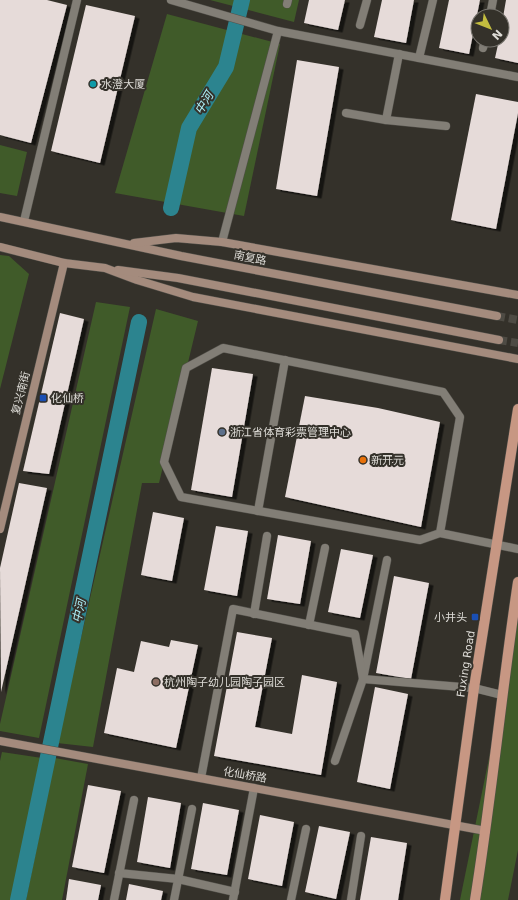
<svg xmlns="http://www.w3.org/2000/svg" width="518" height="900" viewBox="0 0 518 900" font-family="'DejaVu Sans','Noto Sans SC',sans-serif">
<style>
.green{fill:#405b29}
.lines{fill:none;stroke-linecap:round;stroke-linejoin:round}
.canal{stroke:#2c848f;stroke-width:16}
.building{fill:#e6dbd9;filter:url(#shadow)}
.secondary-tunnel{stroke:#4e4b44;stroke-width:8;stroke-dasharray:8 4;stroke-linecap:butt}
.lane-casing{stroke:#52504a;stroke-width:9}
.street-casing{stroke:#52504a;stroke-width:9}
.secondary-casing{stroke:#52504a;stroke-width:9}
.primary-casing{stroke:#52504a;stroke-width:11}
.lane{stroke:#827e76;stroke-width:8}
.street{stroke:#827e76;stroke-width:8}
.secondary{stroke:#a48b7d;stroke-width:8}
.primary{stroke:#c79783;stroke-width:10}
.culture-dot{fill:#0f9aa8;stroke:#34312a;stroke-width:1.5}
.transit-dot{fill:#1a4fb4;stroke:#34312a;stroke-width:1.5}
.service-dot{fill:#5c6f8a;stroke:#34312a;stroke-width:1.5}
.food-dot{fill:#e8710a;stroke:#34312a;stroke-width:1.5}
.education-dot{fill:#8d6e63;stroke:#34312a;stroke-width:1.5}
.labels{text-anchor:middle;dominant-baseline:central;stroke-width:4;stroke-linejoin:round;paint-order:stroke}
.poi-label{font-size:11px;fill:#dedcd7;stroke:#34312a;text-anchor:start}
.street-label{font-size:11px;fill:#dedcd7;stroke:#34312a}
.water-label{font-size:12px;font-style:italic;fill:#aff2fb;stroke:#34312a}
</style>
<defs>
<filter id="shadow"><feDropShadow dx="4.5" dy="2.5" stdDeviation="0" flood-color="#0009"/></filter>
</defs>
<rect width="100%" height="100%" fill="#34312a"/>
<g class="green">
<path d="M210,0h89l-5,22z"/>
<path d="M167,14l113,30 -36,172 -129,-23z"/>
<path d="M0,145l27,7 -10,44 -17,-3z"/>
<path d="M0,255l9,1 20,18 -29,115z"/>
<path d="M96,302l34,5 -91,431 -39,-7v-7z"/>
<path d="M156,309l42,12 -39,162h-17l-49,264 -36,-4z"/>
<path d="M518,616v234l-10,50h-48z"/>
<path d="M2,752l40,6 -29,142h-13v-139z"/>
<path d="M55,758l33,6 -26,136h-36z"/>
</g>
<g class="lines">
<g class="canal">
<path d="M171,208l18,-80 37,-61 16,-67"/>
<path d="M18,900l121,-578"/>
</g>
</g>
<g class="building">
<path d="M0,0h47l20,5 -36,138 -31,-8z"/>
<path d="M309,0h36l-7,30 -34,-7z"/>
<path d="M382,0h32l-8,43 -32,-6z"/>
<path d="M449,0h31l-11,54 -30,-6z"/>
<path d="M506,0h12v63l-23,-5 4,-18h3v-17z"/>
<path d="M86,5l49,11 -35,147 -49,-12z"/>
<path d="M297,60l42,7 -22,129 -41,-7z"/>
<path d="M476,94l42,8v11l-22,116 -45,-9z"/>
<path d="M60,313l24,6 -35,155 -26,-3z"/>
<path d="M212,368l41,6 -21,123 -41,-7z"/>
<path d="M305,396l73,12 62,14 -19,105 -136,-30z"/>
<path d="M19,483l28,5 -46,204 -1,-124z"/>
<path d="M153,512l31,6 -12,63 -31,-6z"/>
<path d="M216,526l32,5 -11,65 -33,-6z"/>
<path d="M278,535l33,6 -11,63 -33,-5z"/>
<path d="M341,549l32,6 -13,63 -32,-6z"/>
<path d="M394,576l35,7 -18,96 -35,-6z"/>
<path d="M237,632l35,6 -17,89 37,7 10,-59 35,7 -16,93 -107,-19z"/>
<path d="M171,640l27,5 -22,103 -72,-15 13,-65 17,4 7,-31 28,6z"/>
<path d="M375,687l33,7 -18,95 -33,-7z"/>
<path d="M88,785l33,6 -17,82 -32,-6z"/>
<path d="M148,797l33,6 -11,65 -33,-6z"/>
<path d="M203,803l36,7 -12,65 -36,-6z"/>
<path d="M260,815l34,7 -12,64 -34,-7z"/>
<path d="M319,826l31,6 -14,67 -31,-7z"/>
<path d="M371,837l36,6 -9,57h-38z"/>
<path d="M69,879l32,6 -3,15h-32z"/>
<path d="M129,884l34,7 -2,9h-35z"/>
</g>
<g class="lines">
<g class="secondary-tunnel">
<path d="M497,316l21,4"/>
<path d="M499,340l19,3"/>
</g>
<g class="lane-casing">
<g id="lane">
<path d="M287,4l1,-4"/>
<path d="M490,16l3,-16"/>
<path d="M360,25l7,-25"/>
<path d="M483,48l2,-8"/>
<path d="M419,58l14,-58"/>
<path d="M346,113l40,7 60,6"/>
<path d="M386,120l13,-66"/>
<path d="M24,221l53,-221"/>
<path d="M222,242l56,-211"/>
<path d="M258,511l27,-151"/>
<path d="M440,533l20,-116 -17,-25 -220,-44 -37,20 -22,94 17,35 239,43 20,-7 78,16"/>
<path d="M254,614l13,-78"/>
<path d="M309,625l16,-77"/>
<path d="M335,761l28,-82 24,-119"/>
<path d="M201,778l32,-169 122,25 8,45 111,9 28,7"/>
<path d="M119,873l59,6 57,13"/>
<path d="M114,900l20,-100"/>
<path d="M174,900l18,-91"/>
<path d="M233,900l21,-112"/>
<path d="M291,900l15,-71"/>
<path d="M351,900l10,-64"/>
</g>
</g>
<g class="street-casing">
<path id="street" d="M171,0l107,31 240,46"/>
</g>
<g class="secondary-casing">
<g id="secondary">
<path d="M0,217l181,39 316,60"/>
<path d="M134,243l42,-5 46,4 296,53"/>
<path d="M0,247l64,16 41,5 32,12 56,17 325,62"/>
<path d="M118,270l60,8 321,62"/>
<path d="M0,529l64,-266"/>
<path d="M0,741l486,90"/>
</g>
</g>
<g class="primary-casing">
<g id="primary">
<path d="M445,900l29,-212 44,-279"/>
<path d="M475,900c17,-106 27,-212 43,-318"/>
</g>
</g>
<use href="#lane" class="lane"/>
<use href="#street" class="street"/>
<use href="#secondary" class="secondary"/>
<use href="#primary" class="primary"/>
</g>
<circle class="culture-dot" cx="93" cy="84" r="4"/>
<g class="transit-dot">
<rect x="39" y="394" width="8" height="8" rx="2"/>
<rect x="471" y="613" width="8" height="8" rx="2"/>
</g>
<circle class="service-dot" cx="222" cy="432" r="4"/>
<circle class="food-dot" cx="363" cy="460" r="4"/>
<circle class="education-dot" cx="156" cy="682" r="4"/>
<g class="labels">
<g class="poi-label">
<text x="101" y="84">水澄大厦</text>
<text x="51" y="398">化仙桥</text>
<text x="230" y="432">浙江省体育彩票管理中心</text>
<text x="371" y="460">新开元</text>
<text x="467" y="617" text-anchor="end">小井头</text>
<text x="164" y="682">杭州陶子幼儿园陶子园区</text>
</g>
<g class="street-label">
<text transform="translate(250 258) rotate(11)">南复路</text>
<text transform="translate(21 393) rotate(-76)">复兴南街</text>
<text transform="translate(466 664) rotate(-81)">Fuxing Road</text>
<text transform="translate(245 775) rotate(10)">化仙桥路</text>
</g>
<g class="water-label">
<text transform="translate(204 103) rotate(-59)">中河</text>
<text transform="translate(79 611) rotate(-78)">中河</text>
</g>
</g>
<g transform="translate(490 28) rotate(133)"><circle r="19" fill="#34312a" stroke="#78756f"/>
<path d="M0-3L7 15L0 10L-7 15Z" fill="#c3bd3f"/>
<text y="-6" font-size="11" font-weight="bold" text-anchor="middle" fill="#dedcd7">N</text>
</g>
</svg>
